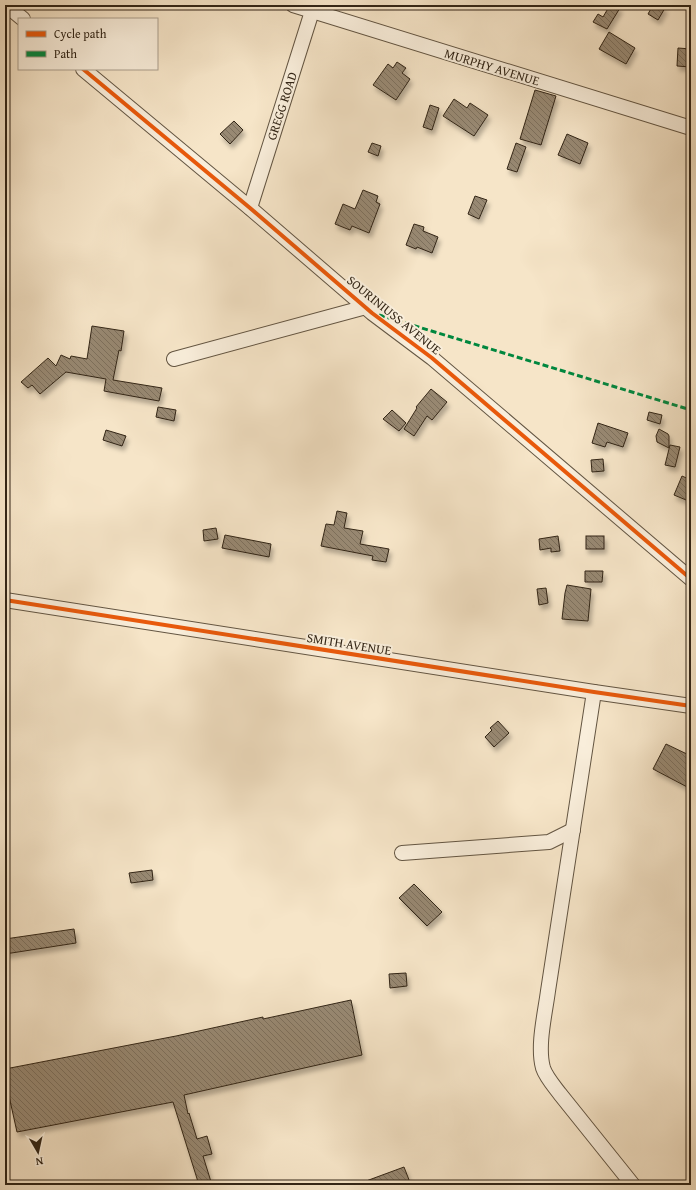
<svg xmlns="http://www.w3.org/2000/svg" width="696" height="1190" viewBox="0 0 696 1190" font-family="'Gentium Book Plus',serif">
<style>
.building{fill:url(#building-back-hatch);stroke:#322516;filter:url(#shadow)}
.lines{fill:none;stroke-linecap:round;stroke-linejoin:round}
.minor-casing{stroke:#635542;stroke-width:16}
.minor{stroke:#f9eedb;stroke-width:14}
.quiet{stroke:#00873e;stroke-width:3;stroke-dasharray:6 3;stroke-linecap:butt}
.cycleway-casing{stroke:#f9eedb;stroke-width:6}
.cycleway{stroke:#e8590c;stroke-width:4}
.labels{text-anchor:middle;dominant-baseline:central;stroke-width:4;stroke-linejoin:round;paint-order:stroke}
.street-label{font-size:13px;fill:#322516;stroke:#f9eedb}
</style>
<defs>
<pattern id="building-back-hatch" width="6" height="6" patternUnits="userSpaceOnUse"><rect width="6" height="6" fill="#988973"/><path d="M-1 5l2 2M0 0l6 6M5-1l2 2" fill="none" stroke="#7d705d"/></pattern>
<filter id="shadow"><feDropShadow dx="2.5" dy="4.5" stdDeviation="2" flood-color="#0004"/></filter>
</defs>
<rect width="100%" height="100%" fill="#f6e5c8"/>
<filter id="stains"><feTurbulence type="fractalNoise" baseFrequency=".005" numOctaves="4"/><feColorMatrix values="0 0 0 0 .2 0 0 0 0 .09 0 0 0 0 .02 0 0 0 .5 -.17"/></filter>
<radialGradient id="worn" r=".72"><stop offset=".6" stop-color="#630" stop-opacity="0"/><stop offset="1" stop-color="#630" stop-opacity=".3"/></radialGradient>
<g class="building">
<path d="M610,5h4l6,3 -13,21 -14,-7 5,-8 5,3z"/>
<path d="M653,5h7l5,3 -7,12 -10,-6z"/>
<path d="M609,32l26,16 -9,16 -27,-15z"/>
<path d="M678,48l13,1v18l-14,-1z"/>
<path d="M397,62l9,6 -4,5 8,6 -14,21 -23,-15 15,-21 5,4z"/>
<path d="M535,90l21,6 -15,49 -21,-6z"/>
<path d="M454,99l13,9 3,-5 18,12 -14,21 -31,-20z"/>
<path d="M430,105l9,3 -7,22 -9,-3z"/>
<path d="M234,121l9,9 -13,14 -10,-10z"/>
<path d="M567,134l21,9 -8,21 -22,-9z"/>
<path d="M372,143l9,3 -3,10 -10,-4z"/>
<path d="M516,143l10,4 -9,25 -10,-3z"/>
<path d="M363,190l15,6 -2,6 4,2 -11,29 -17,-7 -2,4 -15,-6 8,-20 12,5z"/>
<path d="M475,196l12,4 -8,19 -11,-5z"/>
<path d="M414,224l10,3 -1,4 15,6 -6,16 -15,-6 -1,2 -10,-4z"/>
<path d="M92,326l32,5 -3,20 -2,-1 -6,30 49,8 -3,13 -55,-10 2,-12 -40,-7 -26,22 -8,-9 -4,3 -7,-6 27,-24 8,8 5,-11 9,4 1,-3 16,3z"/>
<path d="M431,389l16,13 -15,18 -5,-4 -13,20 -10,-7 13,-21 -1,-1z"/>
<path d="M158,407l18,3 -2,11 -18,-4z"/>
<path d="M392,410l14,13 -7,8 -16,-12z"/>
<path d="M649,412l13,3 -2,9 -13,-4z"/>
<path d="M598,423l30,10 -5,14 -16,-5 -2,5 -13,-4z"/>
<path d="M659,429l9,5 1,2v12l-12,-6 -1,-6z"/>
<path d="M106,430l20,6 -4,10 -19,-6z"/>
<path d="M670,445l10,2 -5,20 -10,-2z"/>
<path d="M603,459l1,12 -12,1 -1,-12z"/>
<path d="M682,476l9,4v22l-17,-7z"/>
<path d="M337,511l10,2 -3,15 19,3 -3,13 29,5 -3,13 -14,-2 1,-4 -52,-10 5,-22 8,1z"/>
<path d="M216,528l2,11 -14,2 -1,-11z"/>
<path d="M225,535l46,9 -2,13 -47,-9z"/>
<path d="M558,536l2,15 -9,1v-4l-11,2 -1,-11z"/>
<rect x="586" y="536" width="18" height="13"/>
<path d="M585,571h18l-1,11h-17z"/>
<path d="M567,585l24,4 -3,32 -26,-2 3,-26z"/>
<path d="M546,588l2,15 -9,2 -2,-16z"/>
<path d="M498,721l11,12 -15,14 -9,-10 7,-7 -2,-2z"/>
<path d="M666,744l25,12v33l-38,-20z"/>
<path d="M152,870l1,10 -22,3 -2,-10z"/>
<path d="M414,884l28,28 -15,14 -28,-28z"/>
<path d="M74,929l2,14 -71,11v-15z"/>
<path d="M406,973l1,13 -17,2 -1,-14z"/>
<path d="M351,1000l11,55 -178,40 4,19 1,-1 8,26 10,-3 5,18 -9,2 9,29h-13l-26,-83 -156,30 -12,-54v-9l171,-33 87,-19v2z"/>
<path d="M404,1167l7,18h-53v-1z"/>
</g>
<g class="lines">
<g class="minor-casing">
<g id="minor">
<path d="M6,5l17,14"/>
<path d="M293,5l398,123"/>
<path d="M83,69l167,139 122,105 60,45 259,221"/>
<path d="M250,208l64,-203"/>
<path d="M174,359l192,-52"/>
<path d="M5,600l589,92 97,14"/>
<path d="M594,692l-46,299c-3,23 -11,55 -5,77 3,9 11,18 17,26l73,91"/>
<path d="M402,853l147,-11 24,-12"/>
</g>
</g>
<use href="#minor" class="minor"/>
<path class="quiet" d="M379,315l312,95"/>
<g class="cycleway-casing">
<g id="cycleway">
<path d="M83,69l167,139 122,105 60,45 259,221"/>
<path d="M5,600l589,92 97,14"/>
</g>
</g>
<use href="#cycleway" class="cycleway"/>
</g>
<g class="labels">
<g class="street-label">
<text transform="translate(492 67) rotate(17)">MURPHY AVENUE</text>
<text transform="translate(282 106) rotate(-72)">GREGG ROAD</text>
<text transform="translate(394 315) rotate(39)">SOURINIUSS AVENUE</text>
<text transform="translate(349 644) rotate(9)">SMITH AVENUE</text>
</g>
</g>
<rect width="696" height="1190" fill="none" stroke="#f6e5c8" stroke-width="20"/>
<rect x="6" y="6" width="684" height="1178" fill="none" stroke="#322516" stroke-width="2"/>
<rect x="10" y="10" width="676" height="1170" fill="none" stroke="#322516"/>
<rect x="18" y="18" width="140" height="52" fill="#f9eedb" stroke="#a99e8c"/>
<rect x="26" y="31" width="20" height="6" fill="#e8590c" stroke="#a99e8c"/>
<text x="54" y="38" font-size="12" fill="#322516">Cycle path</text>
<rect x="26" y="51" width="20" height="6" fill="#00873e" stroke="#a99e8c"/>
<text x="54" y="58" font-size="12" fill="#322516">Path</text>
<g transform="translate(38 1152) rotate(171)" stroke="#f9eedb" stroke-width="3" paint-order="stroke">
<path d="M0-3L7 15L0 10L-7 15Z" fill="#322516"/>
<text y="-6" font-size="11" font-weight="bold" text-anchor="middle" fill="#322516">N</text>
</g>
<rect width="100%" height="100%" filter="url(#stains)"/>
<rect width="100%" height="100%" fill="url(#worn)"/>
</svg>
